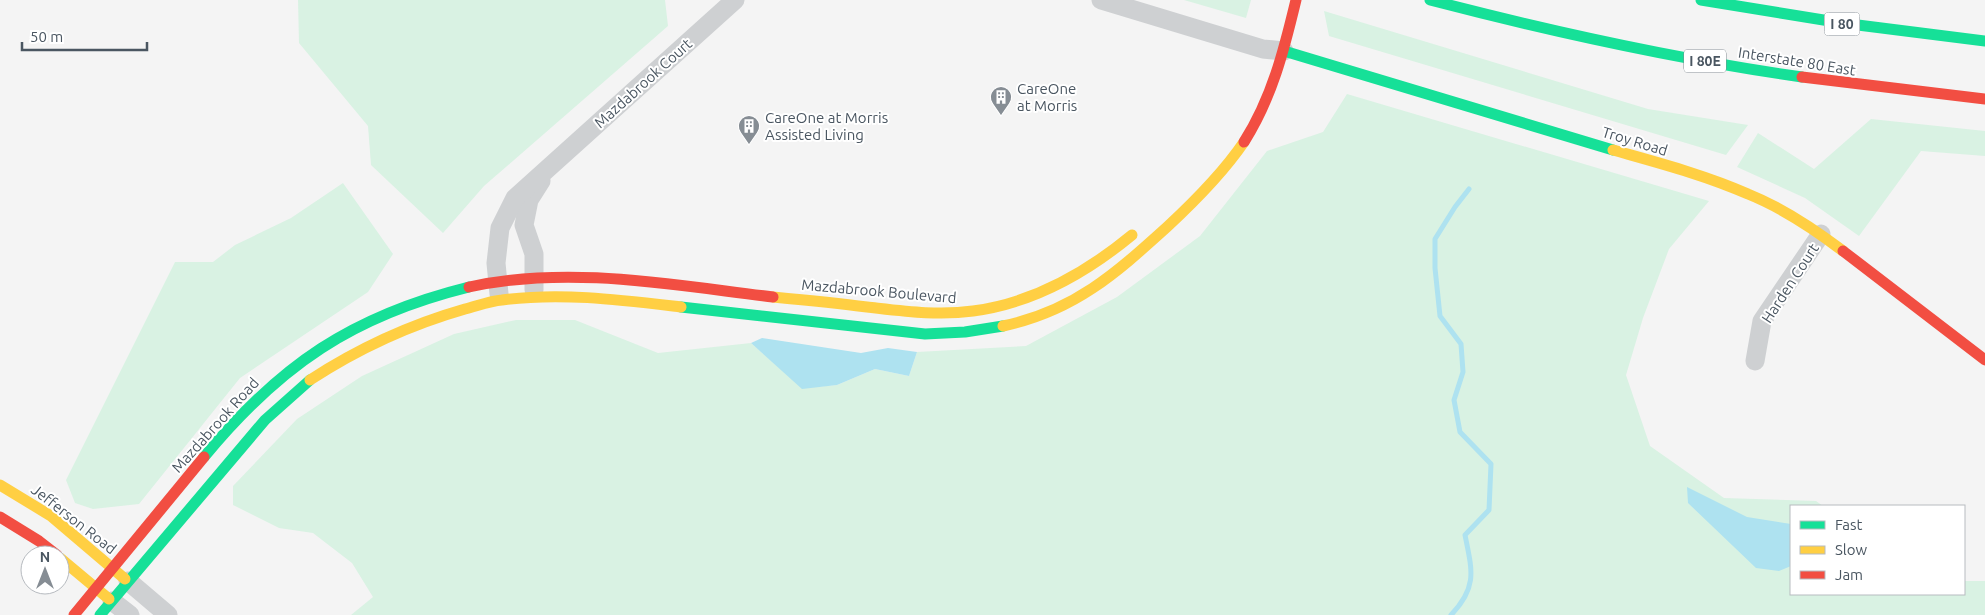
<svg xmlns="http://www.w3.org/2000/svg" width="1985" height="615" viewBox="0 0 1985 615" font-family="Ubuntu,sans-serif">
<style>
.green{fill:#d9f2e3}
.water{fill:#aee2f0}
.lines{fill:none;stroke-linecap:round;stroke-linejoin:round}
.stream{stroke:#aee2f0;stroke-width:5}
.street{stroke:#ced0d2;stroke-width:19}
.fast{stroke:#16e098;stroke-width:11}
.slow{stroke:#ffcf43;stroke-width:11}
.jam{stroke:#f24e42;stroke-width:11}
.labels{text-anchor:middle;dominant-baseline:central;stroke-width:4;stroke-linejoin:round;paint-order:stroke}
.shield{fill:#fff;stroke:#808990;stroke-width:1}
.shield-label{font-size:14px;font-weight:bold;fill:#4a5661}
.street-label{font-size:15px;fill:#4a5661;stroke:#fff}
.poi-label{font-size:15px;fill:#4a5661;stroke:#fff;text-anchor:start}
</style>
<rect width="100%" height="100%" fill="#f4f4f4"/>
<g class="green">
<path d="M298,0h367l3,26 -184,160 -41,47 -72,-68 -3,-39 -69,-83z"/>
<path d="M1184,0h67l-5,18z"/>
<path d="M1324,11l324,98 100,16 -22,30 -397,-119z"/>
<path d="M1347,94l362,107 -40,48 -26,69 -17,57 24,71 74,52 92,3 7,5h-32v88h173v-13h21v34h-1634l22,-18 -21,-34 -39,-30 -34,-5 -46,-23v-19l64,-67 65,-43 92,-42 62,-14h59l83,33 93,-10 51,45 35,-3 38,-16 34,7 8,-24 109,-6 91,-49 83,-61 67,-85 56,-19z"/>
<path d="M1871,119l114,12v25l-64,-5 -62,85 -54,-38 -68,-31 21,-34 56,36z"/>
<path d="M343,183l50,71 -25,38 -128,86 -101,126 -46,5 -18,-6 -9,-23 109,-218h38l22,-17 56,-27z"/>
</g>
<g class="water">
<path d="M762,338l99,15 27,-5 29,4 -8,24 -34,-7 -38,16 -35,4 -51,-46z"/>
<path d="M1687,487l60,30 44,7v42l-12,5 -23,-3 -68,-65z"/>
</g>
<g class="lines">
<path class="stream" d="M1451,615c27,-28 21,-45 14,-80l24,-25 2,-46 -31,-32 -6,-32 9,-28 -2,-28 -21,-28 -5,-48v-29l20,-32 14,-18"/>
<g class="street">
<path d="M1101,0l162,49 21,2"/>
<path d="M534,290v-36l-10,-29 5,-25 12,-19"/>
<path d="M499,294l-3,-31 4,-35 15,-30 220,-198"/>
<path d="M1755,361l7,-40 59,-87"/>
<path d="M128,581l40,34"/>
<path d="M112,601l18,14"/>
</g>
<g class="fast">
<path d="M1430,0c123,32 246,59 372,77"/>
<path d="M1701,0l141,23 143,18"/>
<path d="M1284,51l329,99"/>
<path d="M681,307l244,27 40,-2 38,-6"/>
<path d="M204,457c76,-92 148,-141 265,-170"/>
<path d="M100,615l165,-195 45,-40"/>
</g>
<g class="slow">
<path d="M1613,150c46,13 92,25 135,44 35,14 66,35 95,57"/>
<path d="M773,297c32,3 63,6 94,10 36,4 71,9 106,4 61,-8 113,-38 159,-76"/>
<path d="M1003,326c71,-15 112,-52 164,-99 28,-26 56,-54 77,-85"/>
<path d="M310,380c49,-32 99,-55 155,-71 12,-3 25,-8 37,-9 59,-8 120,0 179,7"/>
<path d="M0,485l51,31 74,63"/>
<path d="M60,558l49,41"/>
</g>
<g class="jam">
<path d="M1802,77l183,22"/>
<path d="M1244,142c28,-44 40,-92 52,-142"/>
<path d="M1843,251l142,109"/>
<path d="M469,287c100,-22 203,-2 304,10"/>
<path d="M0,517l39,24 18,14"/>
<path d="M74,615l130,-158"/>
</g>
</g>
<defs>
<g id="building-pin" transform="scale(1.125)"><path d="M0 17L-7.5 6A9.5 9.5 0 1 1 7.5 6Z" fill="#868d94" stroke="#fff"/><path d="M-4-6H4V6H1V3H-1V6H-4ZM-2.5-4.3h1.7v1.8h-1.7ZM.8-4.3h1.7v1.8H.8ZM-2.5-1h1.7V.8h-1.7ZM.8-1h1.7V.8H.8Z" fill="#fff"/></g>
</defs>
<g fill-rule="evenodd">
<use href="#building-pin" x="1001" y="97"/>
<use href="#building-pin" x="749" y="126"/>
</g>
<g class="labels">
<g class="shield">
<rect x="1824.5" y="12.5" width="35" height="23" rx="4"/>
<rect x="1684" y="49.5" width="42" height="23" rx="4"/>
</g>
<g class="shield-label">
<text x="1842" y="24">I 80</text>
<text x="1705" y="61">I 80E</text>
</g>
<g class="street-label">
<text transform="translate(1797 61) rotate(9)">Interstate 80 East</text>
<text transform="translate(643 83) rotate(-42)">Mazdabrook Court</text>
<text transform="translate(1635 141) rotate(17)">Troy Road</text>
<text transform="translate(1790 283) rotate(-57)">Harden Court</text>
<text transform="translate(879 291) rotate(5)">Mazdabrook Boulevard</text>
<text transform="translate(215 425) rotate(-48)">Mazdabrook Road</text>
<text transform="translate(74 519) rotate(38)">Jefferson Road</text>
</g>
<g class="poi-label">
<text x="1017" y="88">CareOne<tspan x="1017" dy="17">at Morris</tspan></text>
<text x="765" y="117">CareOne at Morris<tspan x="765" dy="17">Assisted Living</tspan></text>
</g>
</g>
<rect x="1790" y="505" width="175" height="90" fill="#ffffff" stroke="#b7bbc0"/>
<rect x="1800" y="521" width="25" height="8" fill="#16e098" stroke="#b7bbc0"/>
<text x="1835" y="530" font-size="15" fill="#4a5661">Fast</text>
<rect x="1800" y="546" width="25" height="8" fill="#ffcf43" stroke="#b7bbc0"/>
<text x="1835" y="555" font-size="15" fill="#4a5661">Slow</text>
<rect x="1800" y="571" width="25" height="8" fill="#f24e42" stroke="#b7bbc0"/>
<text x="1835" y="580" font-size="15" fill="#4a5661">Jam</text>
<g transform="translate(45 570)"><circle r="24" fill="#ffffff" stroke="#b7bbc0"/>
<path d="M0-4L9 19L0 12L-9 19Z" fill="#868d94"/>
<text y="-8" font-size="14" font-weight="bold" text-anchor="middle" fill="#4a5661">N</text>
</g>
<path d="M22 42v8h125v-8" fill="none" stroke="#4a5661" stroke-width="2.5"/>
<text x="30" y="42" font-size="15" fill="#4a5661" stroke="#ffffff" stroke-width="4" paint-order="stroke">50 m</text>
</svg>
